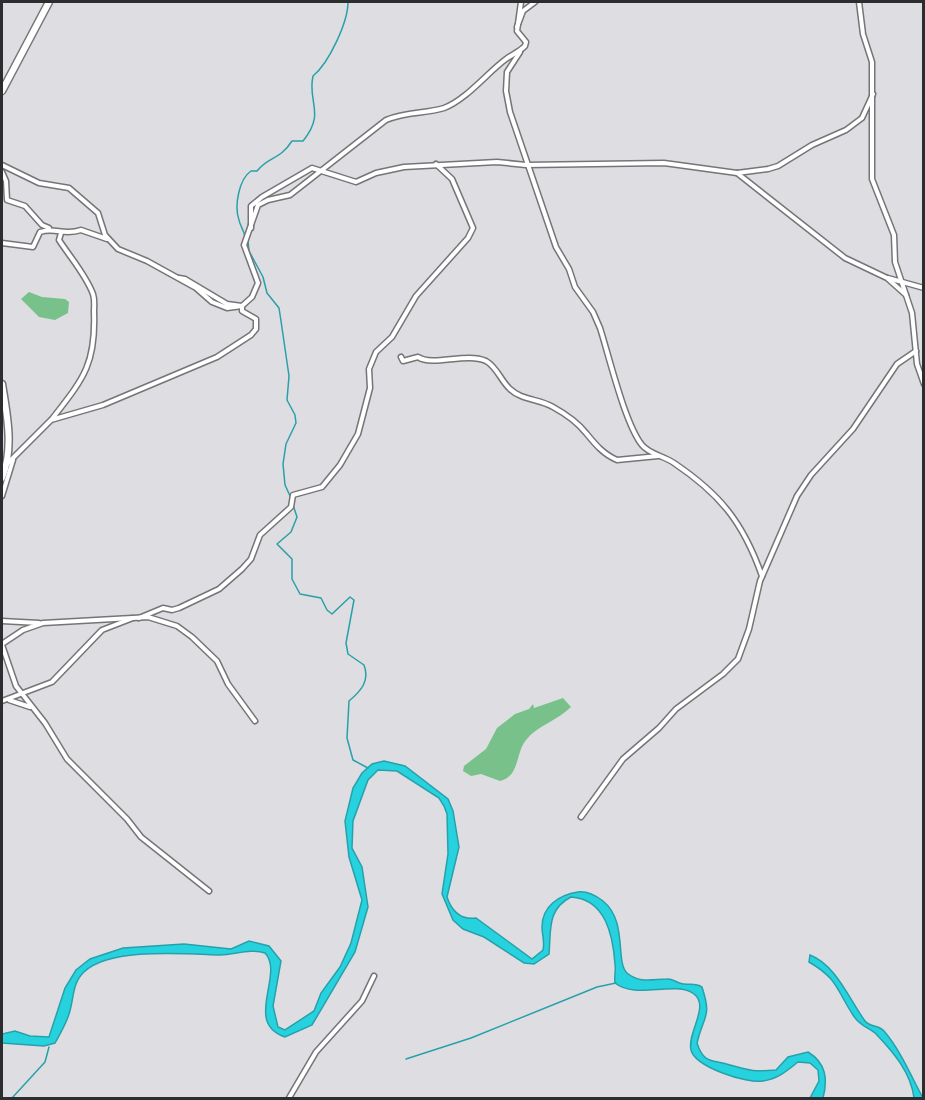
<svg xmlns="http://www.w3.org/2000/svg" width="925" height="1100" viewBox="0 0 925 1100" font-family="Quicksand,sans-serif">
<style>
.green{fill:#79c18b}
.water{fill:#27d2df;stroke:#28a0aa;stroke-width:1.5}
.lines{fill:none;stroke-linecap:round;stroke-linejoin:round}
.stream{stroke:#28a0aa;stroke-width:1.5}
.minor-casing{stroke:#757578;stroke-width:7}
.major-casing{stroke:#757578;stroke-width:9}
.minor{stroke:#fff;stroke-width:4}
.major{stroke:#fff;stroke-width:6}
</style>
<rect width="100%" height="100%" fill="#dedee2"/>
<g class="green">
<path d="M29,292l13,5 23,2 4,3 -1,11 -13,7 -16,-3 -18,-18z"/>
<path d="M563,698l8,9c-13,13 -34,19 -45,33 -11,14 -6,36 -26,41l-19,-7 -10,2 -8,-5 1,-5 22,-17 11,-21 18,-14 14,-5 4,-5 1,4z"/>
</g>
<g class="water">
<path d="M384,761l21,5 43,33 5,12 6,36 -12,50c5,15 14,23 29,21l56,41 11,-9c2,-8 -1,-15 -1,-23 0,-21 17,-32 36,-35 9,-1 17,3 25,9 25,20 12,61 24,72 13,11 26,6 40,6 5,-1 11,5 17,5 7,1 12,-1 18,3 10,31 2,27 -5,56 7,22 16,16 33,22 21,6 24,7 46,5l12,-13 20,-5c18,11 20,27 15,46h-13l9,-17 -1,-11 -8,-7 -12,-1c-10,8 -20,17 -35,19 -16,3 -68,-14 -72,-31 -4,-17 19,-44 3,-56 -19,-14 -58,6 -79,-11 -1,-6 1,-12 0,-19 -2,-28 -9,-65 -44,-67 -24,12 -20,34 -22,57l-15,10 -10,-1 -40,-26 -21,-8 -10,-9 -11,-26 6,-40 -1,-40 -3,-8 -5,-8 -42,-27 -19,-1 -10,10 -15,41 -1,27 10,19 6,40 -13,45 -43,73 -27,12c-42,-14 0,-63 -20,-84 -15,-5 -30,2 -45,2 -33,-1 -110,-8 -136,17 -12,11 -10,27 -15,42 -3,10 -9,20 -14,29l-11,3 -42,-3v-9l13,-3 15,5 19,1 16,-49 11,-18 14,-11 33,-11 61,-4 47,5 18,-8 20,5 12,15 -8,45 5,21 7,3 29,-19 7,-18 19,-26 11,-24 11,-43 -13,-43 -4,-36 8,-33 9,-15 10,-9z"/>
<path d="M810,955c26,10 39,44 55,66 4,6 14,4 19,10 17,20 27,45 39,67h-9c-3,-25 -20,-45 -37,-63 -7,-8 -16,-7 -24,-20 -17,-26 -15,-36 -44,-53z"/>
</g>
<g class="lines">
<g class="stream">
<path d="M245,237c-1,-7 -5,-11 -6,-17 -5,-14 0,-41 12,-49h6c13,-16 22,-10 35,-30h11c23,-28 4,-39 10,-65 16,-13 35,-54 35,-74"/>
<path d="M248,241l1,10 14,26 4,16 12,15 2,13 8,55 -2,24 8,15 1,8 -10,21 -3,20 2,21 6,13"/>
<path d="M293,505l4,12 -6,15 -14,12 15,15v20l8,15 21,4 6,12 5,4 18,-17 4,3 -8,43 2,11 16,11c6,16 -3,26 -15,36l-2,37 6,22 15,8"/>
<path d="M406,1059l65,-21 126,-51 19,-4"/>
<path d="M12,1098l33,-36 4,-15"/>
</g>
<g class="minor-casing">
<g id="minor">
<path d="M859,2l4,32 9,28v117l22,56 1,27 17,51 5,51 7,20"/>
<path d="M517,27l6,-16 12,-9"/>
<path d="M520,52l-13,20 -1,19 4,21 46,135 13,22 6,18 18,25 7,16c9,28 25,96 42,117 7,9 22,11 32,18 46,31 69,59 88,113"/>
<path d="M2,165l37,18 30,5 29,25 7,22 13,14 29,12 49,27 16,14 15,6 15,-2 -15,-2 -42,-25 -6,-1"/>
<path d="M2,172l4,9 1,19 18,6 17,19 7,3"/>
<path d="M737,173l108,85 42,20 19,17"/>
<path d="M251,228v-22l11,-9 50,-29 44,14 20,-9 28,-6 93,-5 29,3 138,-2 73,10 31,-4 10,-3 34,-21 34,-15 16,-12 11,-24"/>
<path d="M2,243l31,4 7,-15c15,-5 24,4 41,-2l26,9"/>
<path d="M888,278l36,10"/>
<path d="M401,357l2,4 15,-4c15,10 48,-5 68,4 11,6 15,20 24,28 11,11 30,10 43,18 11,6 25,16 33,26 9,11 17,21 31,27l41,-4"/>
<path d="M52,419c31,-40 44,-54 42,-107 0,-6 1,-12 -1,-18 -7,-19 -23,-37 -34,-54l2,-7"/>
<path d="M7,464l44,-44 52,-15 114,-48 34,-22 5,-6v-10l-14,-8v-5l10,-9 6,-14 -14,-38 14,-40 10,-5 22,-5 96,-75c21,-9 39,-6 58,-12 22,-8 44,-36 62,-49 7,-5 13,-7 19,-13l1,-4 -9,-11 4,-29"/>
<path d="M2,496l11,-36"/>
<path d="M139,618l24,-10 9,2 7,-2 40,-19 23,-20 9,-10 9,-24 31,-28 2,-12 29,-8 18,-22 18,-31 12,-46 -1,-19 7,-17 16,-15 24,-41 52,-58 5,-10 -21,-49 -16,-15"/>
<path d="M2,621l37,2"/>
<path d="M2,644l21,-14 20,-7 89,-5"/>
<path d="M2,645l14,41 29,37 22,36 60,60 14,18 68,54"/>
<path d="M9,700l21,7"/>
<path d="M2,701l50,-19 50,-52 31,-12 15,-1 29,9 15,11 25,24 11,23 27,37"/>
<path d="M581,817l42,-58 36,-31 17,-19 47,-35 15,-15 11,-30 11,-48 37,-85 14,-21 42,-46 44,-65 19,-13"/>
<path d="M289,1098l27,-46 46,-51 12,-25"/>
</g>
</g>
<g class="major-casing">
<g id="major">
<path d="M2,91l47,-89"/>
<path d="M2,384c5,31 12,64 0,94"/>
</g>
</g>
<use href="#minor" class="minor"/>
<use href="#major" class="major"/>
</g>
<rect width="925" height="1100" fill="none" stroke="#2c2d2e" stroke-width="6"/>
</svg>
